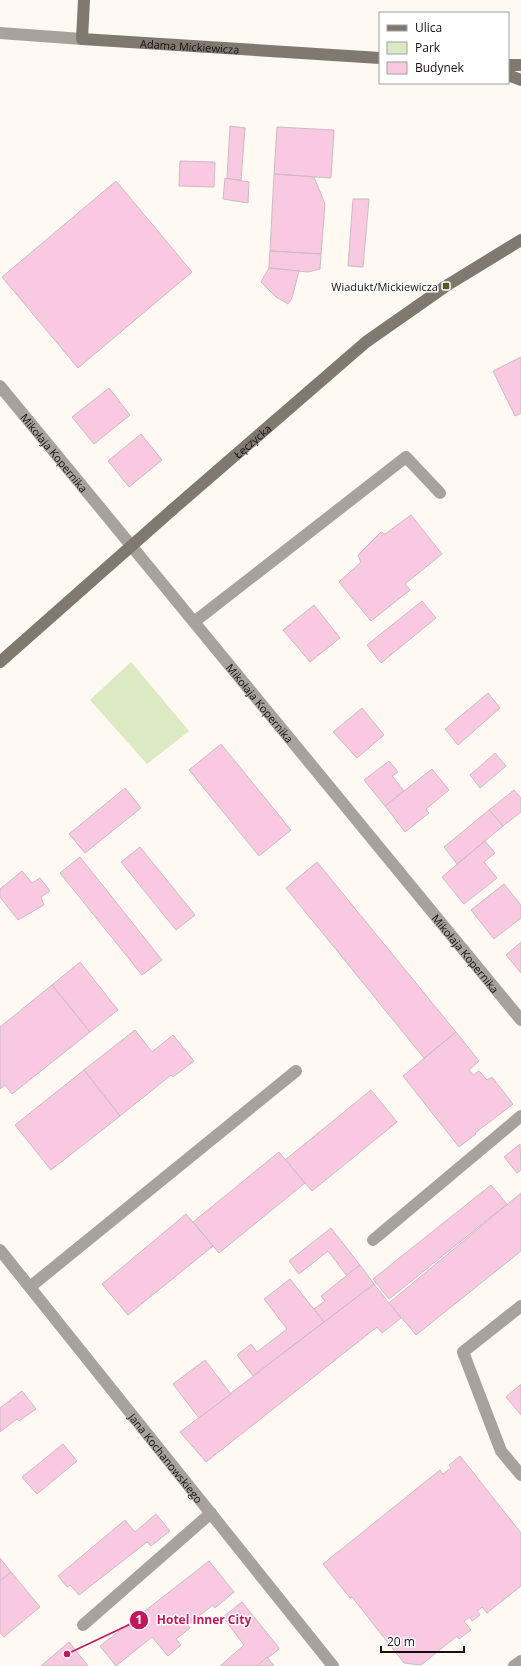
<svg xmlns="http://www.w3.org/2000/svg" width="521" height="1666" viewBox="0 0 521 1666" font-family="'Open Sans',sans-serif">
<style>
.green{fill:#dbeac2}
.building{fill:#f9c9e2;stroke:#cdbac4}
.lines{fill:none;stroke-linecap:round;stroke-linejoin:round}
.lane{stroke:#a8a29c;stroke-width:12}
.street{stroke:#a8a29c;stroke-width:12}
.secondary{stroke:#807970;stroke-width:12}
.secondary-bridge{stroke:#807970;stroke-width:12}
.poi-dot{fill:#585b29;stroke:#fff;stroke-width:1.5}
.labels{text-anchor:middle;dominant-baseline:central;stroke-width:3;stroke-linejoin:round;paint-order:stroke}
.street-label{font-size:11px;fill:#17110e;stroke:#fff}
.poi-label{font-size:11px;fill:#17110e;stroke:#fff;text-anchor:end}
.leader{fill:none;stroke:#c2185b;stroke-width:1.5}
.callout-dot{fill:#c2185b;stroke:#fff;stroke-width:1.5}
.mark-label{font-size:12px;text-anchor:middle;font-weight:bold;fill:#fff}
.callout-label{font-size:12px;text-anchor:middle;font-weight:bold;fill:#c2185b;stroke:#fff;stroke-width:3;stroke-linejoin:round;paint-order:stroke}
</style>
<rect width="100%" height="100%" fill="#fff8f3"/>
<path class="green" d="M131,662l58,69 -42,33 -57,-64z"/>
<g class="building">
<path d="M230,126l15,2 -4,52 -14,-1z"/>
<path d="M277,127l57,3 -3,48 -57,-4z"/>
<path d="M180,161l35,1 -1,25 -35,-1z"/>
<path d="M274,174l40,3 11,27 -4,50 -51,-3z"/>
<path d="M225,178l24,4 -1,21 -25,-4z"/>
<path d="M116,181l76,91 -114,96 -76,-91z"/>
<path d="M353,199h16l-6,68 -15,-1z"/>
<path d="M270,251l51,3 -1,15 -12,3 -39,-4z"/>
<path d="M269,268l30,3 -7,27 -4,6 -12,-7 -15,-15z"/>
<path d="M521,357v56l-6,3 -22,-45z"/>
<path d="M109,388l21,27 -36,29 -22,-27z"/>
<path d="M141,434l21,26 -33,27 -21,-26z"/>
<path d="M411,515l31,39 -37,30 5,6 -39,31 -32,-39 22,-20 -3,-7 23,-23 4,2z"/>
<path d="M422,601l14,17 -55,45 -14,-18z"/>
<path d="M314,605l26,33 -30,24 -27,-32z"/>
<path d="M488,693l12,15 -42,37 -13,-16z"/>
<path d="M362,708l22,27 -27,23 -24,-26z"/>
<path d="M221,744l70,86 -32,26 -70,-86z"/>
<path d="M495,753l11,13 -26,22 -10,-13z"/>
<path d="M389,761l9,11 -6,4 12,15 -19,15 -21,-26z"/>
<path d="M432,769l17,21 -23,19 3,4 -24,19 -20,-26z"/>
<path d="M125,788l16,20 -56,45 -16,-19z"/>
<path d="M514,790l7,8v14l-18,14 -14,-16z"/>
<path d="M489,810l14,16 -46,38 -13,-17z"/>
<path d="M485,841l10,12 -11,9 13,16 -33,26 -22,-27z"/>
<path d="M140,847l55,68 -19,15 -55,-68z"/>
<path d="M80,857l82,103 -20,15 -82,-102z"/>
<path d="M317,862l139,170 -32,26 -138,-170z"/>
<path d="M22,871l10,12 8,-5 10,13 -9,6 3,8 -26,15 -18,-23v-8z"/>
<path d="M504,884l17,21v13l-27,21 -23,-29z"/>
<path d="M521,942v31l-15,-18z"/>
<path d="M80,962l38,48 -28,22 -38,-47z"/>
<path d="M52,985l38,47 -78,62 -7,-9 -5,4v-62z"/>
<path d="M135,1030l17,22 21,-17 21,26 -21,16 -2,-2 -51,41 -36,-46z"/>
<path d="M456,1032l23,29 -10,9 4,5 6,-4 8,9 5,-3 21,27 -38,29 1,1 -17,13 -56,-71z"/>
<path d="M84,1070l36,46 -69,54 -36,-45z"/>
<path d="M371,1090l26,32 -85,69 -27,-31z"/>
<path d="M520,1144l1,26 -4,3 -13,-16z"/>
<path d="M279,1152l26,31 -86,70 -26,-31z"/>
<path d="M491,1185l16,19 -118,95 -16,-20z"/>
<path d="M521,1193v58l-105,84 -27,-32z"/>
<path d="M186,1214l27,32 -85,69 -26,-31z"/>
<path d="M331,1228l29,37 -13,11 -19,-25 -29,23 -10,-13z"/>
<path d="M360,1265l14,19 -50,38 -10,-13 11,-8 -4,-5z"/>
<path d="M290,1279l34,43 -71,54 -16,-21 14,-11 6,8 30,-23 -23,-30z"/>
<path d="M374,1284l27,34 -19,15 -5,-6 -171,135 -26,-30z"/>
<path d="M205,1360l26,34 -32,24 -26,-34z"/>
<path d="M521,1384v31l-15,-18z"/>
<path d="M22,1391l14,18 -17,12 -2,-2 -17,13v-24z"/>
<path d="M63,1444l14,17 -40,33 -15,-17z"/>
<path d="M460,1456l61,77v53l-34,27 -5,-6 -5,4 3,4 -8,6 -2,-4 -6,4 7,9 -12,9 -2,-3 -36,29 -17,-2 -52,-66 -2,1 -27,-34 117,-94 3,4 8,-6 -2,-3z"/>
<path d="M156,1514l14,17 -19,15 -4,-4 -68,53 -9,-10 -3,2 -9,-11 67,-56 10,12z"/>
<path d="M0,1558l11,14 -11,9z"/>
<path d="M209,1561l25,31 -19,16 -2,-3 -25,20 2,3 -14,11 5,6 -13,11 -16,-19 -36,29 -16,-20z"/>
<path d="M11,1572l29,35 -36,30 -4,-4v-52z"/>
<path d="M242,1602l37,46 -1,2 -21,16h-37l24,-21 -21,-28z"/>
<path d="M69,1642l19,24h-47z"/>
<path d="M267,1657l7,9h-17z"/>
</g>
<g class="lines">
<g class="lane">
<path d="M194,622l212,-165 34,36"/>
<path d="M373,1240l148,-124"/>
<path d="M30,1287l266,-216"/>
<path d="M521,1306l-58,46 38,99 20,24"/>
<path d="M83,1625l128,-112"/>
</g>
<g class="street">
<path d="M0,33l82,6"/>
<path id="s1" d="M0,386l521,634"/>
<path id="s2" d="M0,1250l333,416"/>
<path d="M514,1666l7,-5"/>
</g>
<g class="secondary">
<path id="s3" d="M84,0l-2,39 298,19"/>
<path d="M508,65h13"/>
<path d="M508,75l13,5"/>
<path id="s4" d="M172,510l194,-168 80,-56 75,-46"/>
</g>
<path class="secondary-bridge" d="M0,662l172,-152"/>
</g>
<rect class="poi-dot" x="442" y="282" width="8" height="8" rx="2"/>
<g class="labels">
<g class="street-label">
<text stroke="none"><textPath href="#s3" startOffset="147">Adama Mickiewicza</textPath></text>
<text stroke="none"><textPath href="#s4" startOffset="106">Łęczycka</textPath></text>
<text stroke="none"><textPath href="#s1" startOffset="86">Mikołaja Kopernika</textPath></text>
<text stroke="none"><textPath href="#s1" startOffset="410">Mikołaja Kopernika</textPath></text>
<text stroke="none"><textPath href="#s1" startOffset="734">Mikołaja Kopernika</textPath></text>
<text stroke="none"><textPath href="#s2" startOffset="266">Jana Kochanowskiego</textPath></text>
</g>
<g class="poi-label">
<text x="438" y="286">Wiadukt/Mickiewicza</text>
</g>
</g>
<path class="leader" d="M67 1654L139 1620"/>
<g class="callout-dot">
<circle cx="67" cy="1654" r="4"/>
<circle cx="139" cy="1620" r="10"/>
</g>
<g class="mark-label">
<text x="139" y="1624">1</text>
</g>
<g class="callout-label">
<text x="204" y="1624">Hotel Inner City</text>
</g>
<rect x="379" y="12" width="130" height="72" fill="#ffffff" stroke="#a2a09f"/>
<rect x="387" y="25" width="20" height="6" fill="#807970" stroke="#a2a09f"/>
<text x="415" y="32" font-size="12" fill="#17110e">Ulica</text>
<rect x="387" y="42" width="20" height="12" fill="#dbeac2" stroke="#a2a09f"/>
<text x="415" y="52" font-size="12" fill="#17110e">Park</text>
<rect x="387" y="62" width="20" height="12" fill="#f9c9e2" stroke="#a2a09f"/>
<text x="415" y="72" font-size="12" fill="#17110e">Budynek</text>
<path d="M381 1646v6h83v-6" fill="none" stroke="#17110e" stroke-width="2"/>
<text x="387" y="1646" font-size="12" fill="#17110e" stroke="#ffffff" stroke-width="3" paint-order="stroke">20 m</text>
</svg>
